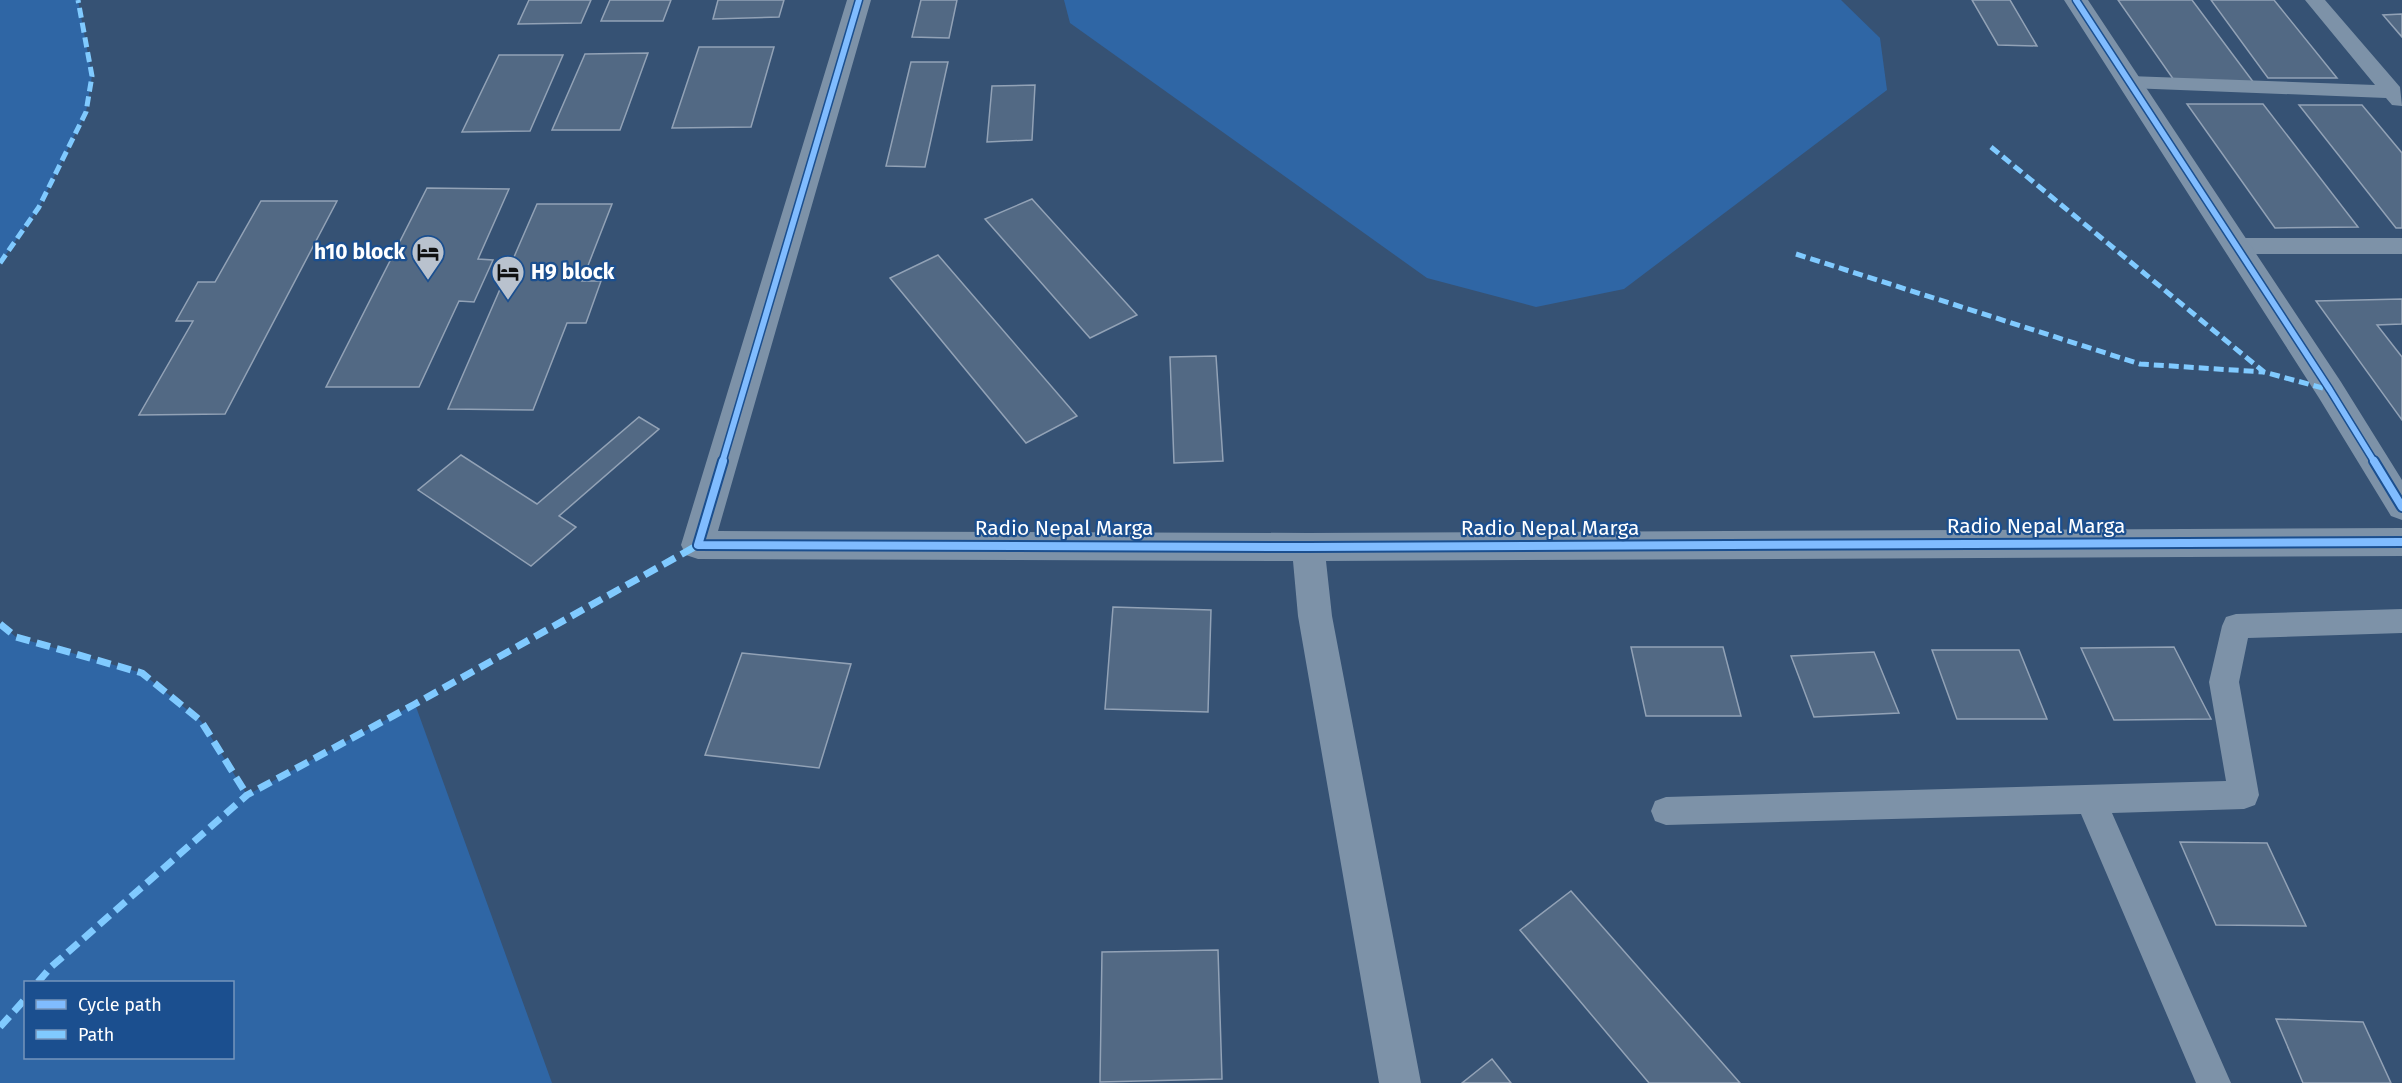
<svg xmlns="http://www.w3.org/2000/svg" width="2402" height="1083" viewBox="0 0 2402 1083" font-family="'Fira Sans',sans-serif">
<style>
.green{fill:#2f66a5;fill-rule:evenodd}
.building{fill:#526984;stroke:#92a2b6;stroke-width:1.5}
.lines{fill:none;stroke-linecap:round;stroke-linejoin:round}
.lane{fill:#7d92a8;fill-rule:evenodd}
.street{fill:#7d92a8;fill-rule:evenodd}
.quiet-far1{stroke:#80caff;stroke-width:5;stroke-dasharray:10 5;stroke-linecap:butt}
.quiet{stroke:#80caff;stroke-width:7;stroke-dasharray:14 7;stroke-linecap:butt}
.cycleway-far1-casing{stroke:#1b4f8f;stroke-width:9}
.cycleway-casing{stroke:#1b4f8f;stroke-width:12}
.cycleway-far1{stroke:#80bcff;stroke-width:6}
.cycleway{stroke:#80bcff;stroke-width:8}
.labels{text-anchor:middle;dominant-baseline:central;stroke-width:4.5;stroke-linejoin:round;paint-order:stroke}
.poi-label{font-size:21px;font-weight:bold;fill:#fff;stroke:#1b4f8f;text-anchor:end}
.street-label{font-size:21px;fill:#fff;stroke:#1b4f8f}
</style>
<rect width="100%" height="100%" fill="#365274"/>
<g class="green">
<path d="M0,0h78l14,76 -6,36 -47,95 -39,56z"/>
<path d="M1064,0h777l39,38 7,52 -263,199 -88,18 -109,-29 -357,-255z"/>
<path d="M0,624l16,13 126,36 59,48 46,74 168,-91 137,379h-552zM26,982h206v76h-206z"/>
</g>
<g class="building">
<path d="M529,0h62l-10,23 -63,1z"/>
<path d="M610,0h61l-8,21h-62z"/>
<path d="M718,0h66l-5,17 -66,2z"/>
<path d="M921,0h36l-8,38 -37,-1z"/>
<path d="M1972,0h38l27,46 -39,-1z"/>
<path d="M2118,0h74l62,83h-78z"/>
<path d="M2211,0h63l63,78h-69z"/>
<path d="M2402,14v23l-19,-22z"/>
<path d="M699,47h75l-23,80 -79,1z"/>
<path d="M648,53l-28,77h-68l33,-76z"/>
<path d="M499,55h64l-33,76 -68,1z"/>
<path d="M911,62h37l-23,105 -39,-1z"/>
<path d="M1035,85l-3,55 -45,2 5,-56z"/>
<path d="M2187,104h76l95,123 -83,1z"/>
<path d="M2299,105h63l40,48v75h-6z"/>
<path d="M427,188l82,1 -31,70 15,1 -19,42 -15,-1 -40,86h-93z"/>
<path d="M1032,199l105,116 -47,23 -105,-119z"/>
<path d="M261,201h76l-112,213 -86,1 54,-94h-17l22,-39h17z"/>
<path d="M537,204h75l-30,77h19l-15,42h-19l-34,87 -85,-1z"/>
<path d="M938,255l139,161 -51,27 -136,-165z"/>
<path d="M2402,299v25l-25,1 25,32v63l-86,-119z"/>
<path d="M1216,356l7,105 -49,2 -4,-106z"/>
<path d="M639,417l20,12 -100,87 17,11 -45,39 -113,-76 43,-35 76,49z"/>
<path d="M1113,607l98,3 -3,102 -103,-3z"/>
<path d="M1631,647h92l18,69h-95z"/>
<path d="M2174,647l37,72 -97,1 -33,-72z"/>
<path d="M1932,650h87l28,69h-90z"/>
<path d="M1874,652l25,61 -85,4 -23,-61z"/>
<path d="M742,653l109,11 -32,104 -114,-13z"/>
<path d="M2180,842l87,1 39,83 -90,-1z"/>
<path d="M1571,891l169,192h-91l-129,-153z"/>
<path d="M1218,950l4,129 -122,3 2,-130z"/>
<path d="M2276,1019l87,3 28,61h-88z"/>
<path d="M1492,1059l19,24h-49z"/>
</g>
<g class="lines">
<g class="lane">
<path d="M2305,0h20l75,87 2,19 -10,-1 -6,-7 -257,-10 -7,-2 -3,-4 3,-4 7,-2 246,9z"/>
<path d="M2236,238h166v16h-166l-8,-2 -3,-6 3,-6z"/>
<path d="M2402,609v24l-154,5 -9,44 20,113 -4,10 -11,4 -132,4 119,270h-35l-115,-269 -415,11 -11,-4 -4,-10 4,-10 11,-4 560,-16 -17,-99 13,-56 4,-9 10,-3z"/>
</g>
<g class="street">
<path d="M847,0h24l-153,531 590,2 1094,-5v28l-1076,5 6,55 89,467h-42l-81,-467 -5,-55 -595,-2 -12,-4 -5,-10z"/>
<path d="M2064,0h24l253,382 61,98v40l-11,-4 -72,-118z"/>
</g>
<g class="quiet-far1">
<path d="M1991,147l273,225 66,18"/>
<path d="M1796,254l344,110 124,8"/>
<path d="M0,263l39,-56 47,-95 6,-36 -14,-76"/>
</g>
<g class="quiet">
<path d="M0,624l16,13 126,36 59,48 46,74"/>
<path d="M38,982l13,-15 196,-172 168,-91 283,-159"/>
<path d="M0,1027l26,-29"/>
</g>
<g class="cycleway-far1-casing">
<g id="cycleway-far1">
<path d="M2076,0l254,390 45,73"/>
<path d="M722,463l137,-463"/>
</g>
</g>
<g class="cycleway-casing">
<g id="cycleway">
<path d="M723,461l-25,84 610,2 1094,-5"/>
<path d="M2374,461l28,46"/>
</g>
</g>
<use href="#cycleway-far1" class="cycleway-far1"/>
<use href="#cycleway" class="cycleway"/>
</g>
<defs>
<g id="hotel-pin" transform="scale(1.725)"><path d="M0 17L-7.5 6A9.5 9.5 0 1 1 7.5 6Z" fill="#b9c2ce" stroke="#1b4f8f"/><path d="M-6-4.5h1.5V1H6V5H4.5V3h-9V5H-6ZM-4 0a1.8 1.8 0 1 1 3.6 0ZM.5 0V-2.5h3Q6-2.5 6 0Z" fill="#111"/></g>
</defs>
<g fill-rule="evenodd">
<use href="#hotel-pin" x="428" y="252"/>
<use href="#hotel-pin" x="508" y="272"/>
</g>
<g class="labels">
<g class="poi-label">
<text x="405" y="252">h10 block</text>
<text x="531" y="272" text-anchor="start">H9 block</text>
</g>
<g class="street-label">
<text x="2036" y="526">Radio Nepal Marga</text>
<text x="1064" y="528">Radio Nepal Marga</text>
<text x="1550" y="528">Radio Nepal Marga</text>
</g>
</g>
<rect x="24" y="981" width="210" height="78" fill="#1b4f8f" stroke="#7695bc" stroke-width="1.5"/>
<rect x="36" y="1000" width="30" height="9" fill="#80bcff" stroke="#7695bc" stroke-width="1.5"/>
<text x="78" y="1011" font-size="18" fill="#ffffff">Cycle path</text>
<rect x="36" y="1030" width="30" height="9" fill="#80caff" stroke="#7695bc" stroke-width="1.5"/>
<text x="78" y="1041" font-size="18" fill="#ffffff">Path</text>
</svg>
